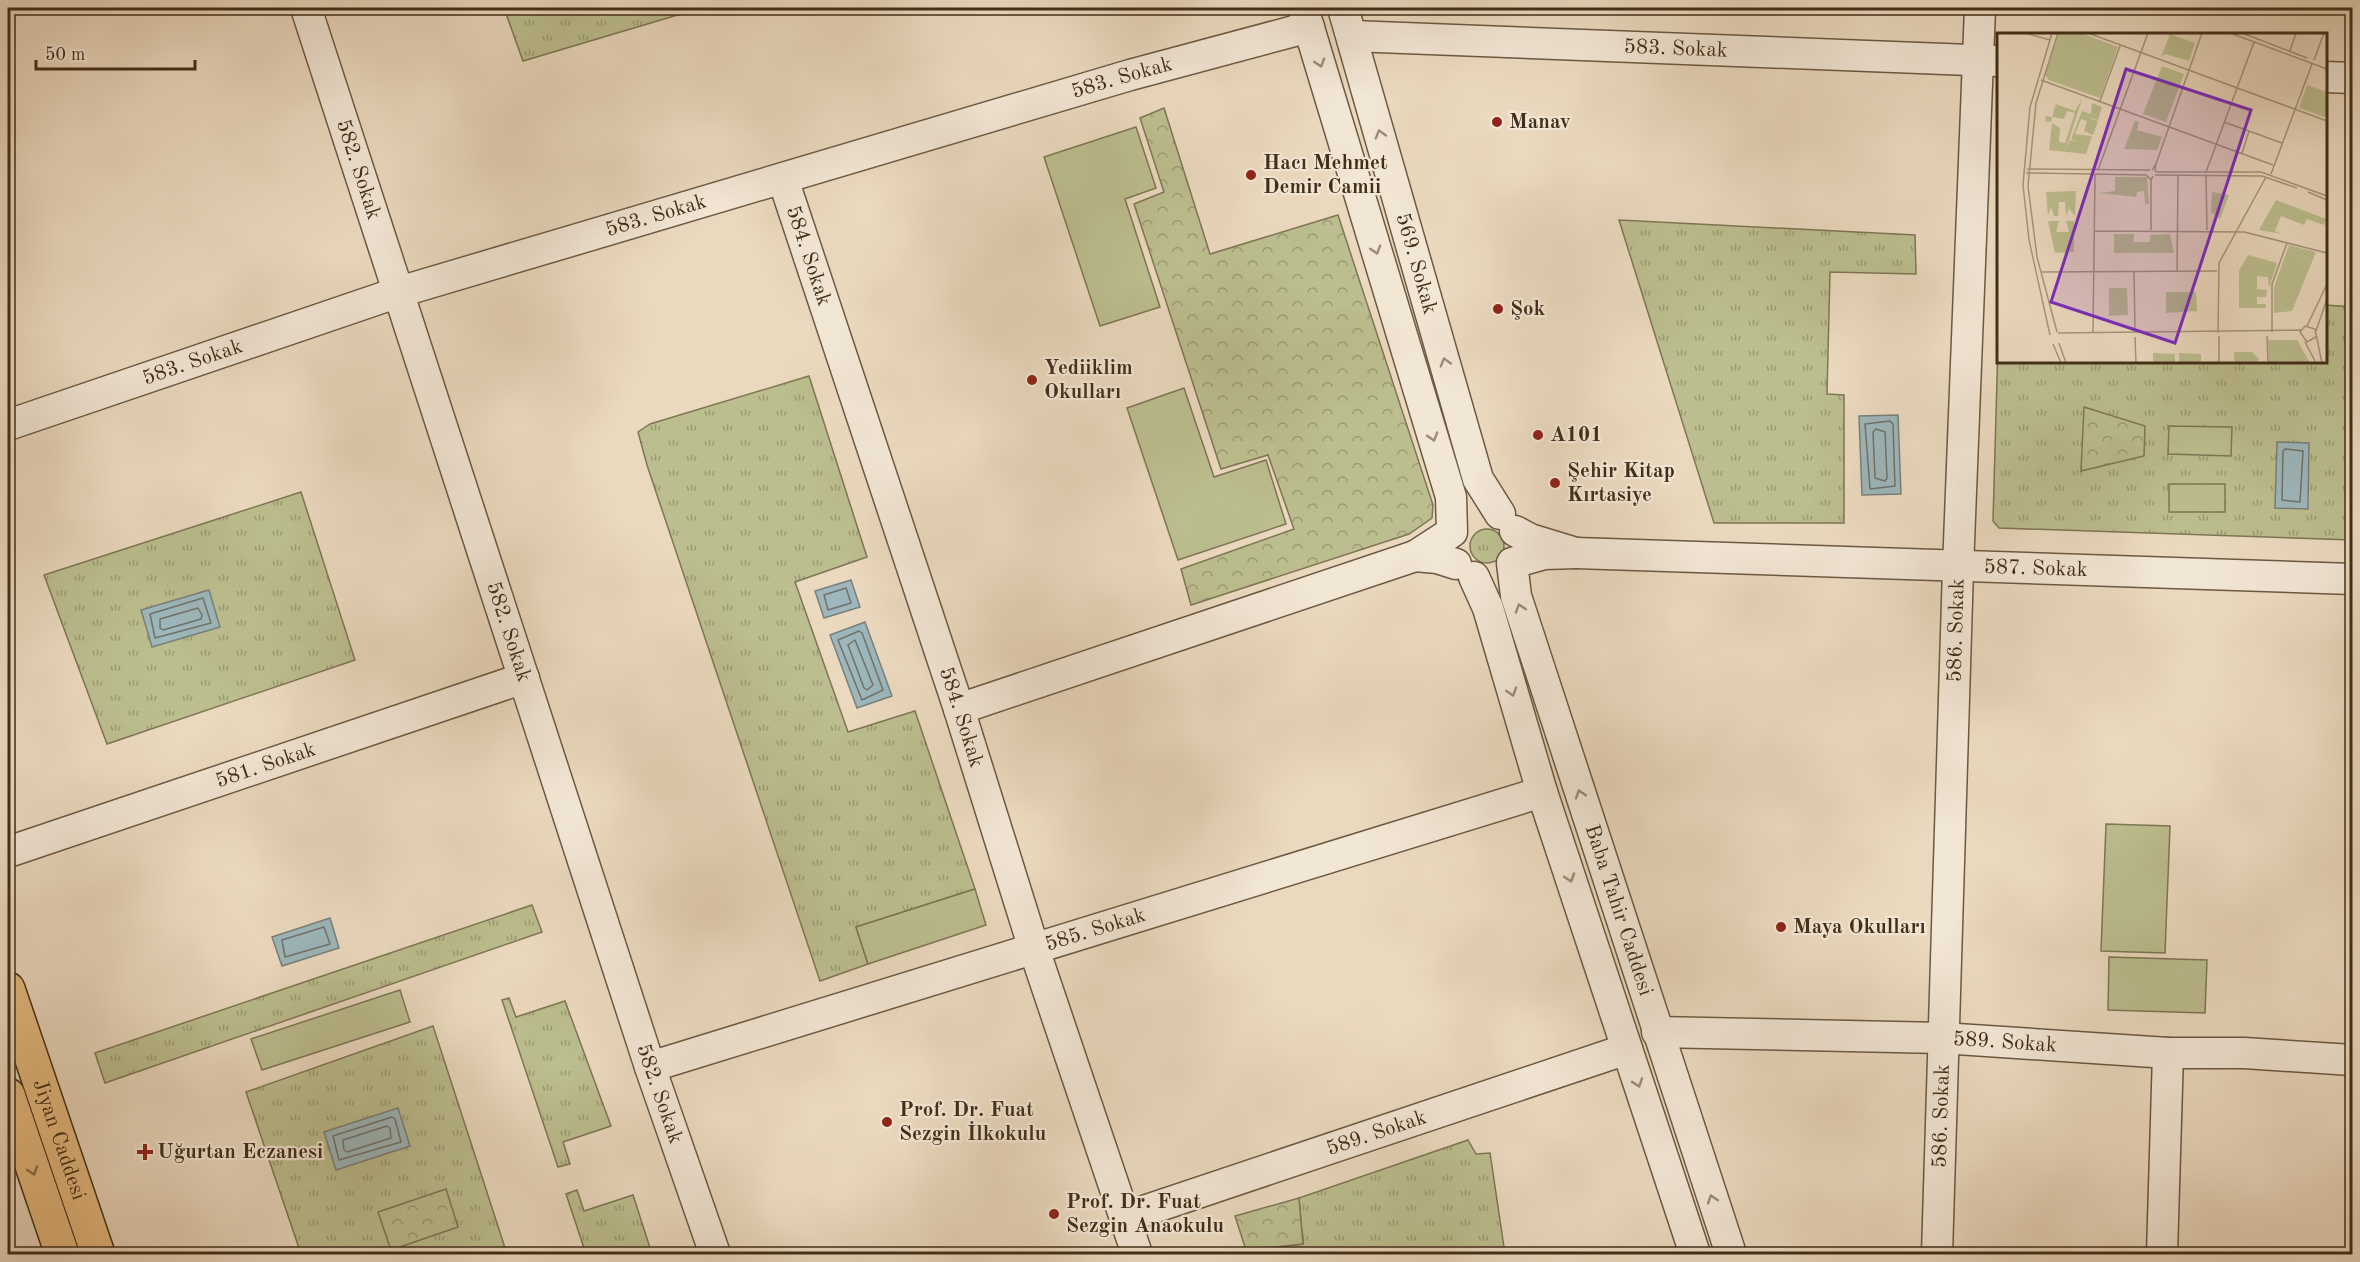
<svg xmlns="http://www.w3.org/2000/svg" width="2360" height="1262" viewBox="0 0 2360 1262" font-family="'Old Standard TT',serif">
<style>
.grass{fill:url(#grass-tufts);stroke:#7e7654;stroke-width:1.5}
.park{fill:url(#park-crowns);stroke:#7e7654;stroke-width:1.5}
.garden{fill:#bcbe8f;stroke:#7e7654;stroke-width:1.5}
.water{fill:#9db7bc;stroke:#78807a;stroke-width:1.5}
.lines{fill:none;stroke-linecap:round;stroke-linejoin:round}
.shore{stroke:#6f726a;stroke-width:1.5}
.minor-casing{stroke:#6c5942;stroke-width:33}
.major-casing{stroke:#412e18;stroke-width:36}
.minor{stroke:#f2e6d5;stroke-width:30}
.major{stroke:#e6bc80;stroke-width:33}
.oneway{stroke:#9a8a76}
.oneway2{stroke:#8b6e47}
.poi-dot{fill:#8f2418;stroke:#f2e6d5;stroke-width:2}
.labels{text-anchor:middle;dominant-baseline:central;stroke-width:4.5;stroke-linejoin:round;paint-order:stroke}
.street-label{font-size:21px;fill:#412e18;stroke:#f2e6d5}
.poi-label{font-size:21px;font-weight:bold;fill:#412e18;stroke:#f2e6d5;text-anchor:start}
.inset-road{fill:none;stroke:#a7957c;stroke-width:1.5}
.view{fill:#7b2cbf;fill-opacity:0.15;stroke:#7b2cbf;stroke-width:3}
.inset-edge{fill:none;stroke:#412e18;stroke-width:3}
</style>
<defs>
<pattern id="grass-tufts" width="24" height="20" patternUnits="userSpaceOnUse" patternTransform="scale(1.5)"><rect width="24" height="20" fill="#bcbe8f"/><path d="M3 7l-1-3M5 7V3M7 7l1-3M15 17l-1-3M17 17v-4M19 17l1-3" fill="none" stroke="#9a9b74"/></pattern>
<pattern id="park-crowns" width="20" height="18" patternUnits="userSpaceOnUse" patternTransform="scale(1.5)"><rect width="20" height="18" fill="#bcbe8f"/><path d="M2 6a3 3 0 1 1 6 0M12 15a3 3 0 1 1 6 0" fill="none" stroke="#9a9b74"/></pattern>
</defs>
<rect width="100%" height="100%" fill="#ebd9bf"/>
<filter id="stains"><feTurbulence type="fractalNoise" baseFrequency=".00333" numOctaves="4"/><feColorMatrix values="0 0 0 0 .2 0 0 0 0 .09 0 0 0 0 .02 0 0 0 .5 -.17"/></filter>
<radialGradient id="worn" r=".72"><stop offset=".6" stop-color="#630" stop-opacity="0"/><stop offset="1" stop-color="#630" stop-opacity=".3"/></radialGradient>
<g class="grass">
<path d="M504,8h197l-178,53z"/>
<path d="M1619,220l296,15 1,39 -86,-2 -3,122 17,1v128h-130z"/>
<path d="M2326,305l26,2v233l-353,-12 -6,-7 5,-178v19h328z"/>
<path d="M809,376l58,181 -72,25 53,150 67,-21 60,178 -119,38 12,37 -48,17 -173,-516 -9,-33 12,-8z"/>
<path d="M301,492l54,168 -248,84 -63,-169z"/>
<circle cx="1487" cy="546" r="17"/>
<path d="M532,905l10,27 -437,151 -10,-30z"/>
<path d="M509,998l7,19 49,-16 46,125 -48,16 7,22 -12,3 -56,-167z"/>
<path d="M433,1026l74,228h-206l-55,-162z"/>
<path d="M1468,1140l8,14 14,-1 15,101h-235l1,-6 32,-4 -4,-46z"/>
<path d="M577,1190l7,21 49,-16 19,59h-66l-20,-60z"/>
</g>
<g class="park">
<path d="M1164,108l46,146 128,-39 95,290 -1,13 -23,16 -218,71 -10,-36 113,-40 -26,-74 -47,14 -87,-265 30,-12 -24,-74z"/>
<path d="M2084,407l61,19 -1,30 -63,15z"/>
<path d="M446,1189l12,38 -67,23 -13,-38z"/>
<path d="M1299,1198l4,46 -57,6 -11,-34z"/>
</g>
<g class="garden">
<path d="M1136,127l20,61 -31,11 35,108 -60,19 -56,-169z"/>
<path d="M1184,388l30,89 52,-17 20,64 -108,36 -51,-152z"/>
<path d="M2169,426l63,1 -1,29 -63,-2z"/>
<rect x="2169" y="484" width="56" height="28"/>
<path d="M2106,824l64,2 -5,127 -64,-2z"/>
<path d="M975,889l11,36 -118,39 -12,-37z"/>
<path d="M2109,957l98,3 -2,53 -97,-3z"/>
<path d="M400,990l10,32 -148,48 -11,-31z"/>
</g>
<g class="water">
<path d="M1898,415l3,79 -39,1 -3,-79z"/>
<path d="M2277,442l32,1 -1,66 -33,-1z"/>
<path d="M851,580l9,27 -36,11 -9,-27z"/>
<path d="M209,590l11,37 -68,20 -11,-37z"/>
<path d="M865,622l27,74 -35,12 -27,-73z"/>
<path d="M330,918l9,30 -57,18 -10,-29z"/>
<path d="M398,1108l12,38 -74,24 -12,-38z"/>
</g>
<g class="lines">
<g class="shore">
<path d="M1890,421l3,3 2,62 -25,3 -5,-65z"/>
<path d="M1876,429l9,3 2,46 -2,3 -10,-3 -2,-46z"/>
<path d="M2285,449l18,2 -3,51 -18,-2 1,-49z"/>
<path d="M846,588l5,15 -23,7 -4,-15z"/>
<path d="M203,598l8,25 -56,15 -5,-24z"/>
<path d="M198,608l4,7 -1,4 -38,11 -3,-2v-9z"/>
<path d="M859,631l3,2 21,57 -21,10 -24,-60z"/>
<path d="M855,640l18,45 -6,5 -3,-2 -16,-43z"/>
<path d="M324,927l6,17 -45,13 -3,-17z"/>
<path d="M392,1117l3,2 6,23 -62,18 -6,-24z"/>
<path d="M387,1126l3,2 1,10 -44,14 -3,-2 -1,-10z"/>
</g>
<g class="minor-casing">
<g id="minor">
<path id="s1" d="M306,8l344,1059 65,187"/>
<path d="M1303,8l148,489 1,35 -37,24 22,2 19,6"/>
<path id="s2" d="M1343,8l135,471 22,35"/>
<path id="s3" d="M1352,36l644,25"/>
<path d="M2326,77l26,1"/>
<path id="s4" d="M783,179l176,530 75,240 103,305"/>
<path id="s5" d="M8,425l391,-133 731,-217 179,-48"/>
<path id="s6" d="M1515,531l15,8 46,14 -32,1 -32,9 4,33 215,658"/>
<path id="s7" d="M1576,553l776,26"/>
<path d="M1474,577l14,31 54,184 153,462"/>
<path d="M959,709l456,-153"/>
<path id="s8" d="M8,852l516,-174"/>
<path id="s9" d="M1657,1032l285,6 226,15h76l108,7"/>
<path id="s10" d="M650,1067l892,-275"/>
<path id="s11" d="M1126,1217l501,-168"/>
<path id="s12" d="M1937,1254l21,-686 22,-560"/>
<path d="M2162,1254l6,-201"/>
</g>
</g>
<g class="major-casing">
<g id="major">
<path id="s13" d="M8,989l90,265"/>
<path d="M8,1095l54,159"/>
</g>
</g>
<use href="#minor" class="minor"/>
<use href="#major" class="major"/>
</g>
<defs><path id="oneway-chevron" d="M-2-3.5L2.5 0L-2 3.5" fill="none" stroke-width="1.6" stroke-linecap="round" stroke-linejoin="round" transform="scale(1.5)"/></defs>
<g class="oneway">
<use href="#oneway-chevron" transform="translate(1320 63) rotate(73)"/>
<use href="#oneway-chevron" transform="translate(1380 134) rotate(-106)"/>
<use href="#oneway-chevron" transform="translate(1376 250) rotate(73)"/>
<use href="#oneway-chevron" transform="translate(1445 362) rotate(-106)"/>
<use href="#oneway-chevron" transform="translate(1433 437) rotate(73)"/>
<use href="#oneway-chevron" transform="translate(1520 608) rotate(-108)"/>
<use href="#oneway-chevron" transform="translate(1512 692) rotate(73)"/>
<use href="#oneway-chevron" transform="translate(1580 794) rotate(-108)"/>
<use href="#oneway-chevron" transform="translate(1570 878) rotate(72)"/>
<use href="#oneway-chevron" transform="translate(1638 1083) rotate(71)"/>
<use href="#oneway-chevron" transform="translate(1712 1199) rotate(-108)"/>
</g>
<use class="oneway2" href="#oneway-chevron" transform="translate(33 1171) rotate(71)"/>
<g class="poi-dot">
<circle cx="1497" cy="122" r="6"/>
<circle cx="1251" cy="175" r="6"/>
<circle cx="1498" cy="309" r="6"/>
<circle cx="1032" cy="380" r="6"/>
<circle cx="1538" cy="435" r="6"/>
<circle cx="1555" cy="483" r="6"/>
<circle cx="1781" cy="927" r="6"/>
<circle cx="887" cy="1122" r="6"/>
<path d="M142 1143h6v6h6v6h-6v6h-6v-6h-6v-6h6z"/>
<circle cx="1054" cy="1214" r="6"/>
</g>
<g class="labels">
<g class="street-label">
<text stroke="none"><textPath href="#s3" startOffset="324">583. Sokak</textPath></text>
<text stroke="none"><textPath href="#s5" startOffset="1167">583. Sokak</textPath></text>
<text stroke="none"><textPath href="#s1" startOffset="170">582. Sokak</textPath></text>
<text stroke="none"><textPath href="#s5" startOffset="681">583. Sokak</textPath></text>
<text stroke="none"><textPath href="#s4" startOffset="81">584. Sokak</textPath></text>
<text stroke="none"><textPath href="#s2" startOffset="266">569. Sokak</textPath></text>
<text stroke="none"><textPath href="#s5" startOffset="195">583. Sokak</textPath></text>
<text stroke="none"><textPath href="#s7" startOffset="460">587. Sokak</textPath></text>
<text stroke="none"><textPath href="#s12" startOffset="624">586. Sokak</textPath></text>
<text stroke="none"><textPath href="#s1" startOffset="656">582. Sokak</textPath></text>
<text stroke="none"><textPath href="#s4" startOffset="567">584. Sokak</textPath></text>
<text stroke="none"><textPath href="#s8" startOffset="272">581. Sokak</textPath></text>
<text stroke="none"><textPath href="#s6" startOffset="494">Baba Tahir Caddesi</textPath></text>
<text stroke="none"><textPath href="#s10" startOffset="466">585. Sokak</textPath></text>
<text stroke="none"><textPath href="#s9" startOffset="348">589. Sokak</textPath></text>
<text stroke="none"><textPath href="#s1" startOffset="1142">582. Sokak</textPath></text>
<text stroke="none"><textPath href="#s12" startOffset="138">586. Sokak</textPath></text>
<text stroke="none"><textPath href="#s11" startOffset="264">589. Sokak</textPath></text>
<text stroke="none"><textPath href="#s13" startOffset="159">Jiyan Caddesi</textPath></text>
</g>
<g class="poi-label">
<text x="1509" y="122">Manav</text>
<text x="1263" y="163">Hacı Mehmet<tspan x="1263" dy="24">Demir Camii</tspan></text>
<text x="1510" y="309">Şok</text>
<text x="1044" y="368">Yediiklim<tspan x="1044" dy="24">Okulları</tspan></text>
<text x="1550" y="435">A101</text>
<text x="1567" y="471">Şehir Kitap<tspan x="1567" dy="24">Kırtasiye</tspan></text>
<text x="1793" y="927">Maya Okulları</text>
<text x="899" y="1110">Prof. Dr. Fuat<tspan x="899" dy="24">Sezgin İlkokulu</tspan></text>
<text x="157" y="1152">Uğurtan Eczanesi</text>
<text x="1066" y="1202">Prof. Dr. Fuat<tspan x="1066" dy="24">Sezgin Anaokulu</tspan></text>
</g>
</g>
<g transform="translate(1997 33)">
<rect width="330" height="330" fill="#ebd9bf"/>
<path d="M173,1l25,9 -6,18 -24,-7 -4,3zM165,33l22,8 -18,48 -23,-8zM310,52l20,7v26l-28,-10zM85,66l-16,50 4,-9 6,2 -5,-3 11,-28 9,3 1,-11 10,4 -4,13 -16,-4 16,5 -5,14 -9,-4 3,-10 -6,-2 -6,15 17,2 -6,18 -37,-4 3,-27 8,5 -1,14 6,1 10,-30 -8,-2 -3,8 -12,-2 -1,5 -6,-1 1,-5 6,1 4,-13 19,7zM138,88l4,1 -2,8 25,7 -5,13 -33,-1zM79,158l-1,25 -6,-8 -3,8 -1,-14h-6l-1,14h-4l-3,-9 -3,9 -2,-24zM215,159l17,3 -9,24 -9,-7zM279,167l50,19v1l-2,5 -17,-6 -3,6 -23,-9 -6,15 8,3 -24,-4zM51,188h11l-3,11h13l-3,-11h8v31l-19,1zM117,201h20v8h16v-7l20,-1 4,19h-60zM292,212l27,7 -24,59 -18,2v-26zM251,222l29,8 -8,25 -1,-11 -11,-1v13l10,1 -1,7h-9v7h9v4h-27v-37zM112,255h18l1,27 -19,1zM169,259h30l1,19 -31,2zM237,319h18l7,7 -3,4h-21zM156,320l22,1v9h-22zM182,320l22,1v9h-22z" fill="#bcbe8f"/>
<path d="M118,144h32l2,27h-4l-1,-13 -7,1 -1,5 -37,-4 16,-2zM271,307h29l13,23h-41z" fill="#bcbe8f"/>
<path d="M62,0h22l37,14 -18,51 -51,-18 -4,-5z" fill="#bcbe8f"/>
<path class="inset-road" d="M28,0l25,7M91,0l239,88M233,0l97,36M245,0l65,25M293,18l6,-18M317,27l10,-27M44,47l232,85M103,68l20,-55M227,89l58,21M245,120l7,-22M159,131l46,-131M30,136l123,1M101,137l50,-137M155,137l4,-6 -1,7 3,1h103l66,24M209,139l48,-130M29,140l120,2 5,5 2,-4M274,141l41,-110M158,142l107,1 35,12M209,142l1,55M154,147v50M311,159l19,8M97,198l150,1 83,21M44,239l176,-1M137,239l1,60M180,239l1,-97M310,293l20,-42M319,298l11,-32M60,299l-20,-75 -9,-71 8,-83 22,-70M275,299v-48l15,-41M61,300l243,-3M96,300l2,-159M221,300l1,-70 47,-86M53,302l-21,-95 -6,-55 7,-78 22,-74M222,303v27M270,303l1,27M138,304l1,26M319,304l-9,5 -7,-10 5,-6 10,3 7,34M308,309l11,21M62,310l7,20M56,311l8,19"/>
<path class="view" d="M129,36l125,41 -76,233 -124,-41z"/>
<rect width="330" height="330" class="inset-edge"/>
</g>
<rect width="2360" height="1262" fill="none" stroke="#ebd9bf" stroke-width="30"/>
<rect x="9" y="9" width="2342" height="1244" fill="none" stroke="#412e18" stroke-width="3"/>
<rect x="15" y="15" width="2330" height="1232" fill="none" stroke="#412e18" stroke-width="1.5"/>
<path d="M36 60v9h159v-9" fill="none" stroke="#412e18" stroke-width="3"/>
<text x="45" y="60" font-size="18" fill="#412e18" stroke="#f2e6d5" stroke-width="4.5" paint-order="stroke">50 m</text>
<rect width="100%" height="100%" filter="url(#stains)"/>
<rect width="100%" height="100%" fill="url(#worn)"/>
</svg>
